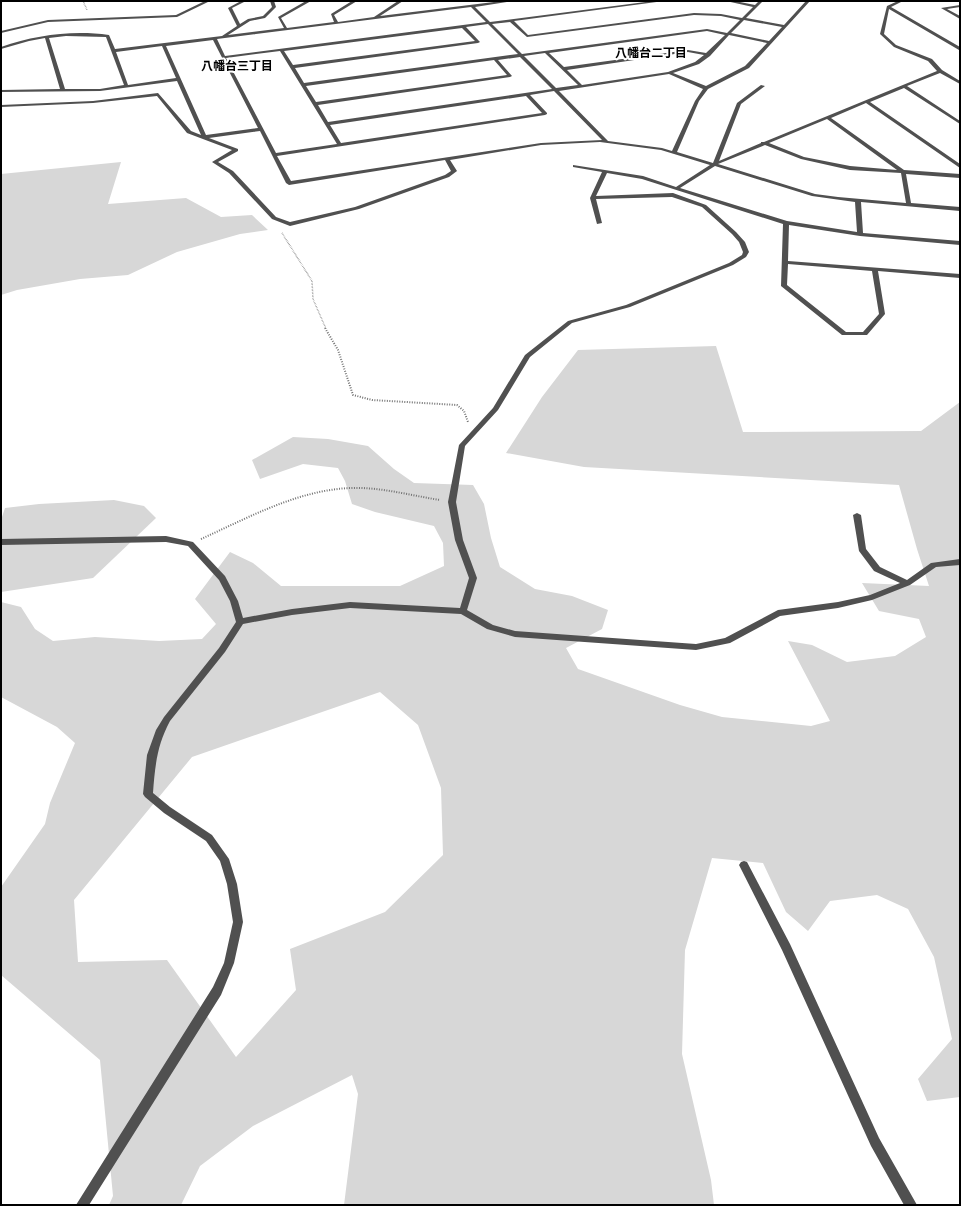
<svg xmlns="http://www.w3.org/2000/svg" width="961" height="1206" viewBox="0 0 961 1206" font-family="'Asap Condensed','Noto Sans JP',sans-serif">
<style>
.green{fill:#d7d7d7;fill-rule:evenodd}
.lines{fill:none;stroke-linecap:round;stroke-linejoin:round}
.path-far1{stroke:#727272;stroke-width:1.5;stroke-dasharray:0.5 1;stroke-linecap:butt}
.path{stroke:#727272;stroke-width:2;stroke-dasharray:1 1.5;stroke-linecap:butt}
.service{fill:#505050;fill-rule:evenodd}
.minor{fill:#505050;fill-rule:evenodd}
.labels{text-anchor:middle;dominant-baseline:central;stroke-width:4;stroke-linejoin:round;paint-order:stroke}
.far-neighbourhood-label{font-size:12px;font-weight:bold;fill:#000;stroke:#fff}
</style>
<rect width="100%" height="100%" fill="#fff"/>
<g class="green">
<path d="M121,162l-13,42 78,-6 35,19 31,-2 16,15 -28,4 -63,18 -49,23 -48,4 -63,11 -16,5v-121z"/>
<path d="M716,346l27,86 178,-1 39,-29v695l-33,4 -9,-22 34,-40 -18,-82 -26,-48 -31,-14 -47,6 -22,30 -22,-19 -23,-49 -51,-5 -27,92 -3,104 29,126 3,25h-370l14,-111 -6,-19 -99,51 -53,40 -19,39h-72l4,-9 -13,-136 -99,-85v-88l44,-63 5,-21 25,-60 -18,-16 -56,-30v-95l20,5 14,22 18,12 42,-4 64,4 43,-2 14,-15 -21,-25 35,-47 23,11 28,23h119l44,-20 -1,-23 -9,-17 -59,-14 -23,-8 -7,-23 -7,-13 -35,-4 -43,15 -8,-19 41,-23 35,2 40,7 26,23 20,14 59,2 11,19 7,34 9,29 35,22 37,7 36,14 -6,19 -36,19 12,21 102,36 42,12 89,9 19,-5 -42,-80 24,4 35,17 48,-6 31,-19 -7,-18 -40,-8 -17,-28 67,3 -12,-37 -18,-64 -315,-18 -78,-14 36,-56 36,-47zM380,692l38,33 23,63 2,67 -58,57 -95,37 6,41 -60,67 -69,-97 -89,2 -4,-62 118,-143z"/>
<path d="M114,500l30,6 12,12 -63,60 -92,14v-72l4,-12 34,-4z"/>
</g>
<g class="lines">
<g class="path-far1">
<path d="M83,1l4,9"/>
<path d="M282,233l30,48 1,18 13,30"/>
</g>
<g class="path">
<path d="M325,328l13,22 15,45 19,5 85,5 7,6 4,11"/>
<path d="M201,539c51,-23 104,-53 161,-51 26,1 52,8 78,12"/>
</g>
<path class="service" d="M744,861l3,1 43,82 89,194 38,67h-13l-33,-59 -89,-196 -43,-85 2,-3z"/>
<g class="minor">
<path d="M205,1h5l-33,16 -129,5 -47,11v-2l47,-11 128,-5z"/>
<path d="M241,1h5l-14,7 8,16 8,-5 15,-3 9,-9 -2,-6h4l2,6 -11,11 -15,3 -22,14 56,-7 -6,-11 28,-16h5l-30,17 6,10 47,-6 -3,-8 21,-13h5l-23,14 4,7 36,-5 24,-16h5l-23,15 122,-15h11l-38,6 15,15 163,-21h11l-150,20 14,14 166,-22 27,1 21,4 11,-11 -27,-6h9l20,4 4,-4h4l-17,17 38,7 22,-24h4l-61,67 -41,21 -9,12 -22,51 36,11 24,-60 24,-18 4,1 -24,18 -22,57 42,-18v-1h3l173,-71 -9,-10 -34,-14 -14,-13 7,-28 11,-5h5l-12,6 69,40v3h-1l-70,-41 -5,25 12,11 36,14 10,11 18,11v3l-20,-11 -33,13 53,35v3l-56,-36 -34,14 90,62v4l-94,-65 -35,15 73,52 56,4v4l-54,-4 5,29 49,4v4l-99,-9 2,31 97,8v4l-100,-9 -71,-11 -1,36 172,13v4l-82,-7 7,43 -18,21h-25l-61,-49 2,-62 -141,-45 -35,-6 -11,23 77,-3 33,12 30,27 9,10 4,10 -3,5 -13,8 -103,42 -58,16 -42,34 -32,53 -33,36 -9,56 7,38 14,38 -10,32 26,15 22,6 181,13 29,-6 53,-28 60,-8 32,-7 30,-12 -26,-12 -15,-20 -6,-36 4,-2 4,2 5,34 14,18 27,13 24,-17 29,-4v6l-24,2 -26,18 -38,15 -34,8 -58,8 -50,27 -34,7 -181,-13 -28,-8 -26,-15 -111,-6 -58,7 -49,9 -18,28 -55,69c-13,24 -15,45 -17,72l17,14 42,28 17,24 8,25 6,38 -9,41 -13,32 -132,210h-13l137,-218 11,-24 9,-41 -6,-38 -7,-23 -14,-20 -42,-28 -19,-16 -2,-3 4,-39 9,-25 8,-13 55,-69 17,-26 -6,-21 -11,-21 -31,-34 -22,-4 -165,3v-6l165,-3 27,6 32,34 13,25 5,17 49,-9 58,-7 110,6 9,-30 -14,-38 -7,-38 11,-57 34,-37 32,-53 43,-34 58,-16 103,-42 13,-8 1,-3 -4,-10 -7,-8 -30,-27 -30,-10 -76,2 6,24 -5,1 -7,-26 12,-26 -29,-5v-2l70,11 33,11 34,-22 -49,-15 -61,-8 -59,3 -91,15 7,11 -8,6 -90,32 -69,17 -18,-7 -43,-46 -17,-11 20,-12 -45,-17 -30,-37 -64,7 -92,4v-2l92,-4 65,-8 33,38 10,4 -24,-54 -77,10 -99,1v-2l59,-1 -15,-51 -16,3 -28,8v-2c35,-12 71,-17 108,-12l6,14 107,-13 15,-10 -9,-18zM471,7l15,15 -261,34 -8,-17zM694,15l27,1 19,4 -13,13 -20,-4 -185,25 -30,-30 18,-2 17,15zM744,20l38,7 -13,14 -38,-8zM488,24l30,30 -214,29 -9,-15 183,-25 2,-1 -1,-1 -13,-14zM462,28l13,13 -182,24 -9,-14zM707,31l18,4 -19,18 -18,-3 -124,17 -15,-14zM729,35l38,8 -22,23 -39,20 -33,-13 26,-9 11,-8zM66,36l40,1 18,48 -24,4h-35l-16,-51zM213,40l45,88 -52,7 -40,-89zM162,46l14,32 -48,7 -12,-33zM280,51l57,93 -61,9 -50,-95zM688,52l16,3 -9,7 -27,10 -86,13 -15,-15zM545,53l33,32 -22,3 -32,-32zM520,57l32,32 -224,33 -10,-17 192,-28 2,-1 -14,-16zM494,60l13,15 -191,27 -10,-16zM669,74l34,15 -8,12 -23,50 -10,-3 -54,-7 -49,-50zM554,91l48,49 -61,3 -250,38 -14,-25 268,-41 2,-1v-1l-17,-18zM526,96l16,17 -201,30 -11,-18zM827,119l70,51 -47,-4 -46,-9 -35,-14zM260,131l26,52 3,2 156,-25 6,11 -6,4 -90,32 -65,15 -14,-5 -43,-46 -15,-9 20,-11v-2l-29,-11zM765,145l36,14 49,11 51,3 5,30 -68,-6 -23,-3 -97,-30zM715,166l97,30 43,6 2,30 -70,-11 -107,-33zM788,264l84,7 7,43 -16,18h-17l-59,-47z"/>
<path d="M960,5v2l-13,2 13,7v3l-19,-11z"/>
</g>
</g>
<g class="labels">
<g class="far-neighbourhood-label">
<text x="651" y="53">八幡台二丁目</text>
<text x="237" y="66">八幡台三丁目</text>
</g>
</g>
<rect width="961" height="1206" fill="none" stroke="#000000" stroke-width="4"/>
</svg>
